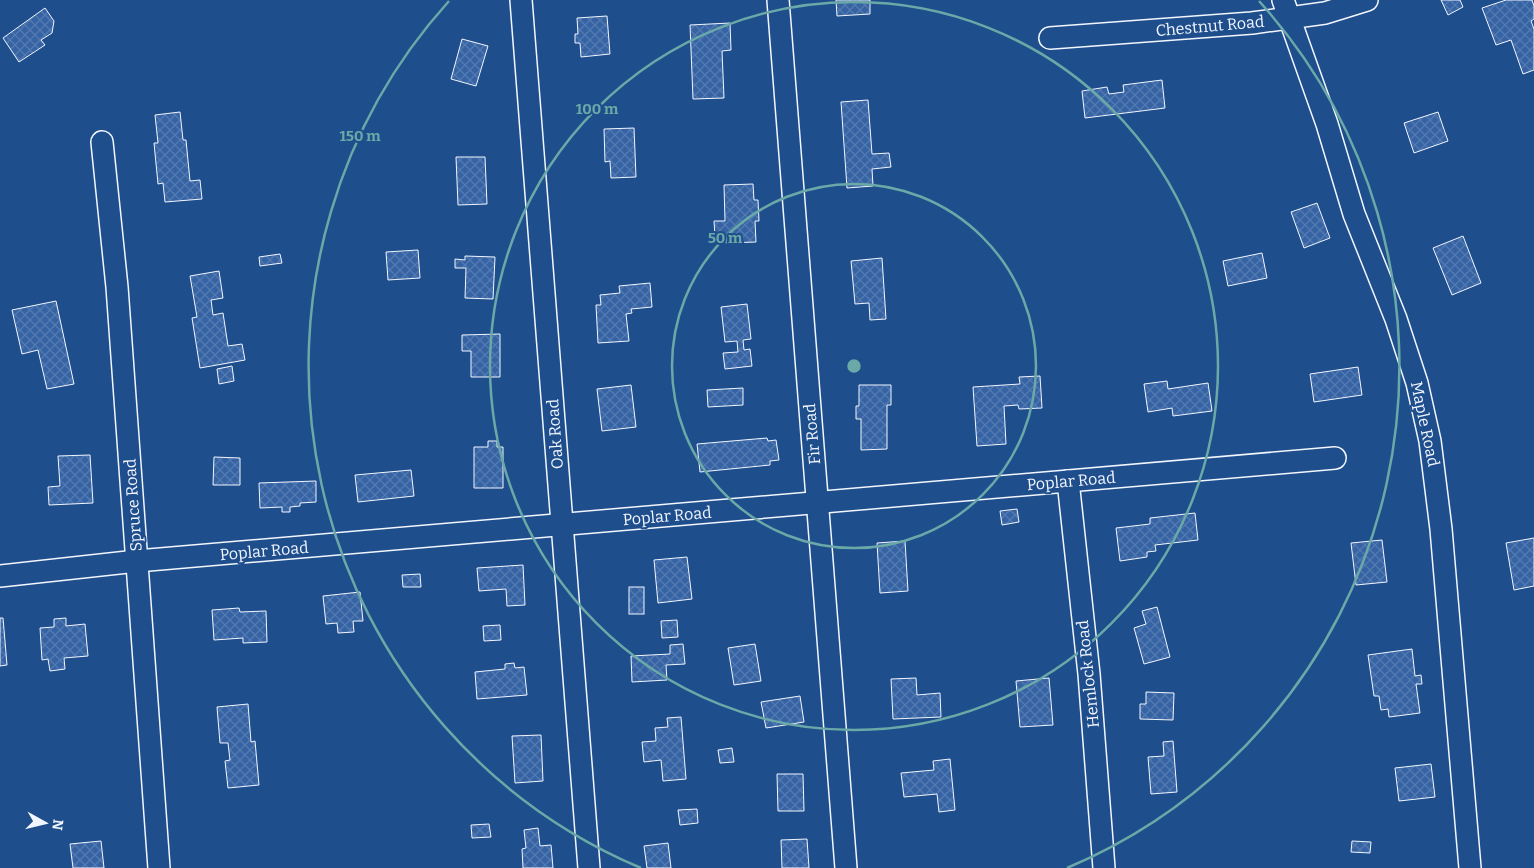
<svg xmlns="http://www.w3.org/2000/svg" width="1534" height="868" viewBox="0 0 1534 868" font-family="Bitter,serif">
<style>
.building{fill:url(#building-cross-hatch);stroke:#f2f6ff}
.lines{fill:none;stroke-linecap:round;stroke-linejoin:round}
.minor-casing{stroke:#f2f6ff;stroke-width:24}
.minor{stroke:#1f4e8c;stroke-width:21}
.ring{fill:none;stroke:#6aa9a8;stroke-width:2.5}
.labels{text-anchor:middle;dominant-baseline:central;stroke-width:4;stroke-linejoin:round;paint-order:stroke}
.street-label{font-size:16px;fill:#f2f6ff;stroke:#1f4e8c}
.centre{fill:#6aa9a8;stroke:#1f4e8c;stroke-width:2.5}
.ring-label{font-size:15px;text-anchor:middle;font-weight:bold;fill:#6aa9a8;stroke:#1f4e8c;stroke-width:4;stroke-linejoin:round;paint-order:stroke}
</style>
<defs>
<pattern id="building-cross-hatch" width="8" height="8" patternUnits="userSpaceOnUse" patternTransform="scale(1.25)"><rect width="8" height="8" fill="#3563a3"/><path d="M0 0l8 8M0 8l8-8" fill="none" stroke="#537ab1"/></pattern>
</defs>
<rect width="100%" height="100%" fill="#1f4e8c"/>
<g class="building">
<path d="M836,0h34v14l-33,2z"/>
<path d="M1441,0h19l3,7 -15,8z"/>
<path d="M1506,0h26l2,6v13l-3,2 3,8v41l-11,4 -12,-34 -15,5 -14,-37z"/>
<path d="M45,8l9,13 -2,12 -11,7 4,5 -26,17 -16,-24z"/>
<path d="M607,16l3,38 -29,3 -1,-14h-5v-9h3l-1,-16z"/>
<path d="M730,23l1,27 -9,1 2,47 -31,1 -3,-74z"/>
<path d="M462,39l26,7 -12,40 -25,-7z"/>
<path d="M1162,80l3,28 -80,10 -3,-27 25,-4 2,7 15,-2 -1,-7z"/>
<path d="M868,100l4,54 17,-1 2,14 -19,2 1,17 -26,2 -6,-86z"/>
<path d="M180,112l3,28h3l4,41 10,-1 2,19 -37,3 -2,-19 -5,1 -4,-41h4l-3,-28z"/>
<path d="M1438,112l10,29 -34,12 -10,-30z"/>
<path d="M634,128l2,49 -25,1 -1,-17 -5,1 -1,-33z"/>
<path d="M456,157h29l2,47 -29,1z"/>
<path d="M753,184l1,16h4l1,21h-4l1,21 -30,1v-7l-11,1 -1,-16h11l-1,-36z"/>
<path d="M1317,203l13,35 -26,10 -13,-36z"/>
<path d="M1463,236l18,47 -29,12 -19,-47z"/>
<path d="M418,250l2,28 -32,2 -2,-28z"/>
<path d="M1262,253l5,25 -39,8 -5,-25z"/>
<path d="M280,254l2,9 -22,3 -1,-9z"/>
<path d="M465,256l30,1 -2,42 -28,-1 1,-30h-11v-9l10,1z"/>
<path d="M882,258l4,61 -16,1 -1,-17 -14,1 -4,-43z"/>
<path d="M219,271l4,27 -12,2 2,15 10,-2 5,33 14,-2 3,16 -45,8 -8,-50 5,-1 -7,-41z"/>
<path d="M650,283l2,24 -21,2 1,4 -6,1 3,27 -31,2 -2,-38h5l-1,-10 20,-2 -1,-7z"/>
<path d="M56,301l18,83 -27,5 -9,-39 -16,4 -10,-44z"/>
<path d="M747,304l4,35 -8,1 1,10 6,-1 2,17 -27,3 -2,-16 15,-1 -1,-11 -12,1 -4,-35z"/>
<path d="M500,334v43h-29v-26h-9v-16z"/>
<path d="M232,366l2,15 -15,3 -2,-15z"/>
<path d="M1358,367l4,28 -48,7 -4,-28z"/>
<path d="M1040,376l2,32 -23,1 -1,-4 -14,1 2,38 -29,2 -4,-59 47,-3 -1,-7z"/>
<path d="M1167,381l1,8 40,-6 4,28 -39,5 -1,-8 -24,4 -4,-28z"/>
<path d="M631,385l5,42 -34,4 -5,-42z"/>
<path d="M859,385h32v20h-4v44l-26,1v-31h-5v-13h3z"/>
<path d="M743,388v17l-35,2 -1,-17z"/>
<path d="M767,438l1,3 8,-1 3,20 -9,1v4l-70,7 -3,-28z"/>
<path d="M488,441h9v6h6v41h-29v-41h14z"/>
<path d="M90,455l3,48 -44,2 -1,-18 12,-1 -2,-30z"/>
<path d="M214,457l26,1v27h-27z"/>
<path d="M411,470l3,26 -56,6 -3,-27z"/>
<path d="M316,481v21l-16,1v3l-10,1v5h-8v-5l-22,1 -1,-25z"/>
<path d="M1017,509l2,13 -17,3 -2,-14z"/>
<path d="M1195,513l3,27 -43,5 1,6 -9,1v5l-27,4 -4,-33 34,-4v-6z"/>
<path d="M1534,538v48l-20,4 -8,-47z"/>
<path d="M1382,540l5,42 -31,3 -5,-42z"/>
<path d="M905,541l3,50 -28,2 -3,-50z"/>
<path d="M687,557l5,42 -34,4 -4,-43z"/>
<path d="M523,565l2,40 -18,1 -1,-17 -27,2 -2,-23z"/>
<path d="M420,574l1,13h-18l-1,-12z"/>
<rect x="629" y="587" width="15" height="27"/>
<path d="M360,592l3,29h-10l1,11 -16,1 -1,-10 -11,1 -3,-28z"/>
<path d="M1157,607l13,50 -26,7 -10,-36 12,-4 -4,-13z"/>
<path d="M239,608l1,4 26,-1 1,31 -24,1v-5l-29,2 -2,-30z"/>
<path d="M0,618h3l4,47 -7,1z"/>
<path d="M66,618v8l19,-2 3,32 -24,2 1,11 -15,2 -2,-12 -6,1 -2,-32 14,-1v-8z"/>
<path d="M677,620l1,17 -16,1 -1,-17z"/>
<path d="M500,625l1,15 -17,1 -1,-15z"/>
<path d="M683,644l2,20 -19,1 1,15 -35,2 -1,-26 39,-2v-9z"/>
<path d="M755,644l6,37 -27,4 -6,-37z"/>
<path d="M1412,649l3,27 6,-1 1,9h-6l4,29 -31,4 -1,-8 -7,1 -2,-14h-5l-6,-41z"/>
<path d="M514,663l1,5 9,-1 3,28 -50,4 -2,-27 30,-3v-5z"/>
<path d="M916,678l1,17 23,-2 1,24 -48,2 -2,-40z"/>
<path d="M1049,678l4,47 -33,2 -4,-46z"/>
<path d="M1146,692l28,1 -1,27 -33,-1v-15h6z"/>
<path d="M800,696l4,26 -38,6 -5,-26z"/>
<path d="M248,704l3,38 4,-1 4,44 -31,3 -3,-27 5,-1 -2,-17h-8l-3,-36z"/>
<path d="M681,717l5,62 -23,2 -2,-21 -17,2 -2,-20 14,-1 -1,-13 13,-1 -1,-9z"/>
<path d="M541,735l2,46 -28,2 -3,-47z"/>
<path d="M1173,741l4,51 -26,2 -3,-37 16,-1 -1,-14z"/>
<path d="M732,748l2,14 -14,1 -2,-13z"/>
<path d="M950,759l5,51 -16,2 -2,-18 -33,3 -3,-24 33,-3 -1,-9z"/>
<path d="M1431,764l4,33 -36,4 -4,-33z"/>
<path d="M777,774h26l1,37h-26z"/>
<path d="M697,809l1,14 -18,2 -2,-15z"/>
<path d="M489,824l2,13 -19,1 -1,-13z"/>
<path d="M538,828l2,18 11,-1 2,23h-30l-1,-19 4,-1 -2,-18z"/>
<path d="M807,839l2,29h-27l-1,-28z"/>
<path d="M101,841l3,27h-31l-3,-24z"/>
<path d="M1352,841l19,1 -1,11 -19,-1z"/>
<path d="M668,843l3,25h-24l-3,-22z"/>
</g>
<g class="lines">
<g class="minor-casing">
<g id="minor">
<path d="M521,0l68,868"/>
<path d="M778,0l68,868"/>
<path d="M1283,0l44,124 27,90 42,105 21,64 13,58 11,88 29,339"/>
<path d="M1050,38l202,-15 73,-10 42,-13"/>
<path d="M102,142l15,145 42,581"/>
<path d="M1068,481l21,193 15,194"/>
<path d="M0,576l137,-15 1198,-103"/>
</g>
</g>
<use href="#minor" class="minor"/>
</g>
<g class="ring">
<circle cx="854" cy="366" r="182"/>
<circle cx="854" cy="366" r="364"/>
<path d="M641 868A545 545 0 0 1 449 1M1259 1A545 545 0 0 1 1067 868"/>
</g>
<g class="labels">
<g class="street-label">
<text transform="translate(1210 26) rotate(-5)">Chestnut Road</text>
<text transform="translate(1425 424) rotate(78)">Maple Road</text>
<text transform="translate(555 434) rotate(-94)">Oak Road</text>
<text transform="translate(812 434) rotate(-95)">Fir Road</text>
<text transform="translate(1071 481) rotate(-5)">Poplar Road</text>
<text transform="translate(133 505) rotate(-94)">Spruce Road</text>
<text transform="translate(667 516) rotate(-5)">Poplar Road</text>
<text transform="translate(264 551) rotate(-5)">Poplar Road</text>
<text transform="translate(1088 674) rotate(-96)">Hemlock Road</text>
</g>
</g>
<circle cx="854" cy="366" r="8" class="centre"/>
<g class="ring-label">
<text x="597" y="114">100 m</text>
<text x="360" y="141">150 m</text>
<text x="725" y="243">50 m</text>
</g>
<g transform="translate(45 823) rotate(98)" stroke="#1f4e8c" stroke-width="4" paint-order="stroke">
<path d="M0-4L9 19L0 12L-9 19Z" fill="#f2f6ff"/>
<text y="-8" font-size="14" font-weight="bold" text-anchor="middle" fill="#f2f6ff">N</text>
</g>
</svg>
